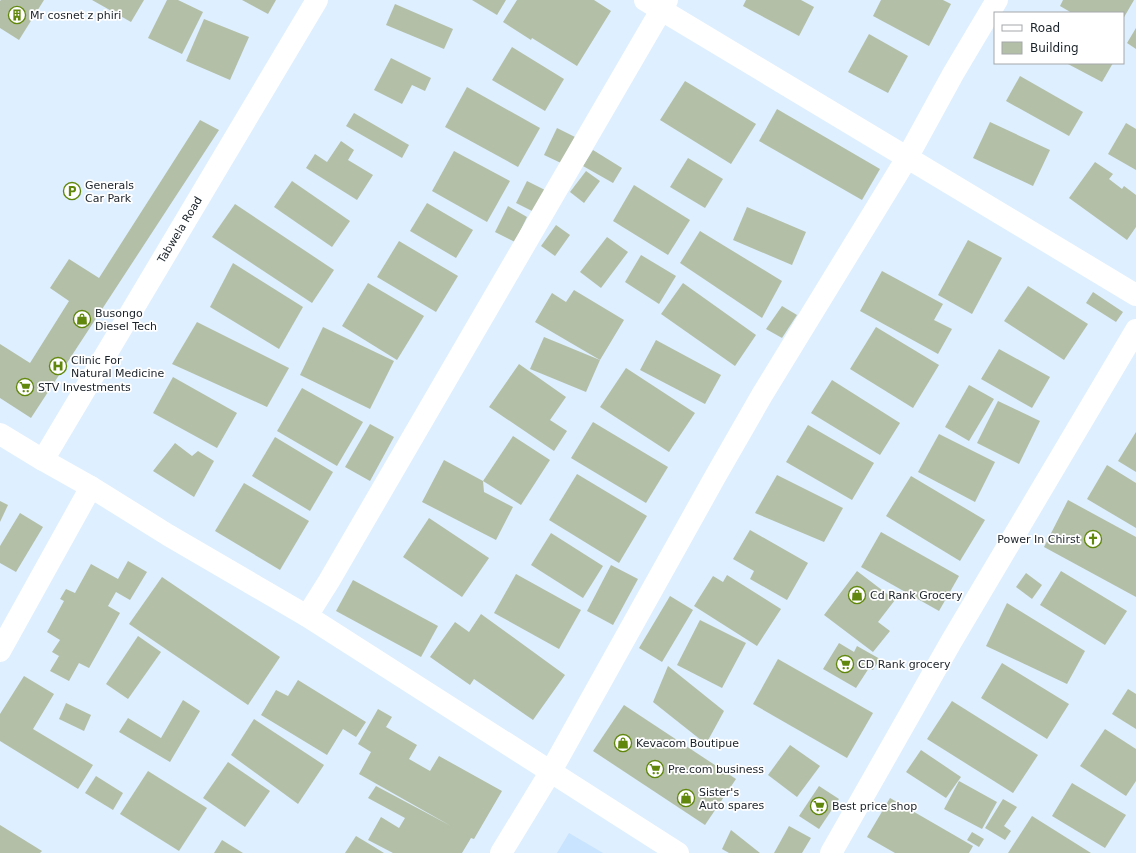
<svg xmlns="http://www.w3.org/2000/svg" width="1136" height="853" viewBox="0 0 1136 853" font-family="'DejaVu Sans',sans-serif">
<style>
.built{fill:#c9e4fe}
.building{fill:#b4bfa7}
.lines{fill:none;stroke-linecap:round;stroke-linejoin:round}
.street{stroke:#fff;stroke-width:22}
.labels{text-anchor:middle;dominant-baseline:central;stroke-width:3.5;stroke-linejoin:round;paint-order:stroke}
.poi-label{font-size:11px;fill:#1b232a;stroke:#fff;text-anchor:start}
.street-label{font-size:11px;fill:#1b232a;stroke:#fff}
</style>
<rect width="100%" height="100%" fill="#deefff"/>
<path class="built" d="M569,833l34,20h-46z"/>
<g class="building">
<path d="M1,0h43l-25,40 -19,-12v-27z"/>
<path d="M92,0h52l-13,22z"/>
<path d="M167,0h11l25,12 -21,42 -34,-16z"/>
<path d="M242,0h34l-8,14z"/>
<path d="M472,0h34l-9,15z"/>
<path d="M517,0h77l17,11 -34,55 -45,-28 -1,2 -28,-18z"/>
<path d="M746,0h55l13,7 -15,29 -56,-30z"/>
<path d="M881,0h62l8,4 -22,42 -56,-30z"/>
<path d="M1063,0h71l-11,19v-6h-51l-12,-7z"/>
<path d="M395,4l58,25 -9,20 -58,-24z"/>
<path d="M204,19l45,18 -19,43 -44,-19z"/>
<path d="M1136,28v21l-9,-6z"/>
<path d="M869,34l39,22 -20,37 -40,-21z"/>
<path d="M512,47l52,32 -19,32 -53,-31z"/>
<path d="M391,58l40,20 -6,13 -13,-6 -10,19 -28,-14z"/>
<path d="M1066,63h47l-11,19z"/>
<path d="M1020,76l63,36 -14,24 -63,-35z"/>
<path d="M685,81l71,43 -25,40 -71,-44z"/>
<path d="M467,87l73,41 -22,39 -73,-40z"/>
<path d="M777,109l103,60 -18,31 -103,-59z"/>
<path d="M354,113l55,32 -7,13 -56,-32z"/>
<path d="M200,120l19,10 -188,288 -31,-20v-54l30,19 39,-62 -19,-13 19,-29 30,19z"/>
<path d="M990,122l60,28 -17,36 -60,-28z"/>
<path d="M1126,123l10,6v41l-28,-16z"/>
<path d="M557,128l18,9 -14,26 -17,-8z"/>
<path d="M341,141l13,9 -6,10 25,15 -16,25 -51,-32 9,-14 12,8z"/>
<path d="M593,150l29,18 -9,15 -30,-17z"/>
<path d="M454,151l56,30 -23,41 -55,-31z"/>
<path d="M688,158l35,21 -18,29 -35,-21z"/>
<path d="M1095,162l18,12 -4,5 13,10 2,-3 12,9v32l-9,13 -58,-42z"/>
<path d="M586,171l14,10 -16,22 -14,-11z"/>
<path d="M292,181l58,40 -18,26 -58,-40z"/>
<path d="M527,181l20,10 -11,22 -20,-10z"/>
<path d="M634,185l56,35 -22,35 -55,-34z"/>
<path d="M427,203l46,27 -17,28 -46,-27z"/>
<path d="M235,204l99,66 -22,33 -100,-66z"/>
<path d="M508,206l19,11 -12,25 -20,-10z"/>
<path d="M747,207l59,25 -14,33 -59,-25z"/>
<path d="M556,225l14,10 -15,21 -14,-10z"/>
<path d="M700,231l82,50 -20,37 -82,-55z"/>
<path d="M607,237l21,15 -27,36 -21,-16z"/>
<path d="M968,240l34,18 -30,56 -34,-19z"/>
<path d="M399,241l59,35 -22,36 -59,-35z"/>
<path d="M641,255l35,21 -17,28 -34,-22z"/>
<path d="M233,263l70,44 -24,42 -69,-42z"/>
<path d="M882,271l61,33 -9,16 18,9 -14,25 -78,-43z"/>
<path d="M368,283l56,33 -27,44 -55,-34z"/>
<path d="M683,283l73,52 -21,31 -74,-52z"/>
<path d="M1028,286l60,38 -24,36 -60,-39z"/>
<path d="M574,290l50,30 -24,40 -65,-38 17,-29 14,9z"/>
<path d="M1093,292l30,20 -7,10 -30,-19z"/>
<path d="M782,306l15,9 -15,23 -16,-9z"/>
<path d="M197,322l92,46 -22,39 -95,-43z"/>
<path d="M323,327l71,34 -24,48 -70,-34z"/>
<path d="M876,327l63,38 -26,43 -63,-39z"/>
<path d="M544,337l56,23 -14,32 -56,-23z"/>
<path d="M656,340l65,35 -16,29 -65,-34z"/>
<path d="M999,349l51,28 -18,31 -51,-29z"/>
<path d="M519,364l47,33 -16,23 17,11 -13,20 -65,-44z"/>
<path d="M626,368l69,45 -26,39 -69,-45z"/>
<path d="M173,377l64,36 -20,35 -64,-35z"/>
<path d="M832,380l68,43 -20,32 -69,-42z"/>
<path d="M969,385l25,14 -25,42 -24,-14z"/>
<path d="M302,388l61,34 -26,44 -60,-35z"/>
<path d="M998,401l42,20 -21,43 -42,-21z"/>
<path d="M593,422l75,45 -22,36 -75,-45z"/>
<path d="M370,424l24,13 -24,44 -25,-14z"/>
<path d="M808,425l66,38 -22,37 -66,-38z"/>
<path d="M1136,432v40l-18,-11z"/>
<path d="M939,434l56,28 -20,40 -57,-30z"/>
<path d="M513,436l37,24 -29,45 -38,-24z"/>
<path d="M275,437l58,35 -23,39 -58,-35z"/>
<path d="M175,443l17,13 6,-5 16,10 -20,36 -41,-26z"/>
<path d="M444,460l39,21 1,11 29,15 -17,33 -74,-38z"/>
<path d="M1107,465l29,18v45l-49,-29z"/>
<path d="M577,474l70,42 -28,47 -70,-43z"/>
<path d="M777,475l66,33 -19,34 -69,-29z"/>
<path d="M911,476l74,44 -25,41 -74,-45z"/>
<path d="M244,483l65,38 -29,49 -65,-39z"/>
<path d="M1068,500l68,37v60l-92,-50z"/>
<path d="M0,501l8,4 -8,17z"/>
<path d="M20,513l23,14 -27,45 -16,-9v-17z"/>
<path d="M429,518l60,40 -27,39 -59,-40z"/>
<path d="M750,530l58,33 -21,37 -37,-21 4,-8 -21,-12z"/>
<path d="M881,532l78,44 -20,35 -78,-44z"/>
<path d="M551,533l52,33 -20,32 -52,-33z"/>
<path d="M128,561l19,11 -17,28 -14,-8 -8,14 12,7 -31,55 -10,-5 -10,18 -19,-10 9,-15 -7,-4 8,-12 -13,-8 17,-31 -4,-2 6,-10 9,4 16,-29 27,15z"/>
<path d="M611,565l27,14 -25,46 -26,-14z"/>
<path d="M857,571l38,29 -17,22 12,9 -17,21 -49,-37z"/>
<path d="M1061,571l66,40 -22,34 -65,-40z"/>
<path d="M1026,573l16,12 -10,14 -16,-12z"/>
<path d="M516,574l65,36 -22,39 -65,-36z"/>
<path d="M727,575l54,34 -24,37 -63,-40 19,-30 10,6z"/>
<path d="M162,577l118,80 -32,48 -119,-81z"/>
<path d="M353,580l85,46 -17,31 -85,-46z"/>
<path d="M670,596l23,14 -31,52 -23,-14z"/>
<path d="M1007,603l78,48 -18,33 -81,-38z"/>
<path d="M481,614l84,61 -32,45 -59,-41 -4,6 -40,-28 25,-35 14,10z"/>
<path d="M700,620l46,23 -24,45 -45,-23z"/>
<path d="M138,636l23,16 -33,47 -22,-15z"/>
<path d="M839,643l15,9 3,-6 23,13 -7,11 -4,-2 -13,20 -33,-19z"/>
<path d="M778,659l95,54 -26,45 -94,-54z"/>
<path d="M1002,663l67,41 -22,35 -66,-41z"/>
<path d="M668,666l56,45 -18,33 -53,-42z"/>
<path d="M24,676l30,18 -21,35 60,36 -15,24 -78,-48v-27z"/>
<path d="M298,680l68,42 -10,15 -13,-8 -16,26 -66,-40 15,-25 12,6z"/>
<path d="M1128,689l8,5v35l-24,-15z"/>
<path d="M183,700l17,11 -30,51 -51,-30 9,-14 33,20z"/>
<path d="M952,701l86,54 -25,38 -86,-54z"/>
<path d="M66,703l25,12 -7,16 -25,-12z"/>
<path d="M624,705l112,74 -31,46 -112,-74z"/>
<path d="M378,709l14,8 -6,10 31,18 -8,14 21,12 9,-15 63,35 -28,48 -3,-1 -9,15h-69l-25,-13 13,-23 18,11 6,-10 -37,-20 8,-12 75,40 -92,-52 12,-22 -13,-8z"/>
<path d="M254,719l70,46 -26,39 -67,-49z"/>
<path d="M1105,729l31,20v32l-10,15 -46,-30z"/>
<path d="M790,745l30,21 -23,31 -29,-22z"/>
<path d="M921,750l40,27 -15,21 -40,-26z"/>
<path d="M228,762l42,29 -25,36 -42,-29z"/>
<path d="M148,771l59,37 -28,43 -59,-37z"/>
<path d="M96,776l27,17 -10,17 -28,-17z"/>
<path d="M959,781l38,21 -15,27 -38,-20z"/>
<path d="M1072,783l54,32 -21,33 -53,-32z"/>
<path d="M819,786l20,13 -20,30 -20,-13z"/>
<path d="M890,798l83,48 -4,7h-74l-28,-16z"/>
<path d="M1003,799l14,8 -13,19 7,5 -6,9 -20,-12z"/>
<path d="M1032,816l59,37h-83z"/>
<path d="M0,825l42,26 -2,2h-40z"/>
<path d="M789,826l22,12 -9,15h-28z"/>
<path d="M731,830l29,23h-31l-7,-4z"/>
<path d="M972,832l12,7 -5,8 -12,-7z"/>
<path d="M356,836l15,9 13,8h-39z"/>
<path d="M222,840l21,13h-29z"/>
</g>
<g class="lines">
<g class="street">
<path d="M645,0l491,295"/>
<path d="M0,434l43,26 48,27 77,48 139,81 371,237"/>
<path d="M43,460l274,-460"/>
<path d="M307,616l22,-35 338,-581"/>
<path d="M0,651l91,-164"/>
<path d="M501,853l50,-82 164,-294 47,-82 145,-237 46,-84 44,-74"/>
<path d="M831,853l120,-211 185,-312"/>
</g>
</g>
<defs>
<g id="building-ring" transform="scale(0.9)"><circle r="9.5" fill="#fff" stroke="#61870c" stroke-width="1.5"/><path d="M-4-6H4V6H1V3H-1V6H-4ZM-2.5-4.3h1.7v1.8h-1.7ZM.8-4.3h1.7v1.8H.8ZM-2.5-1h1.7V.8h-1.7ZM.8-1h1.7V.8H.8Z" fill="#61870c"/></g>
<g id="parking-ring" transform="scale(0.9)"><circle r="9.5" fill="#fff" stroke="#61870c" stroke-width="1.5"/><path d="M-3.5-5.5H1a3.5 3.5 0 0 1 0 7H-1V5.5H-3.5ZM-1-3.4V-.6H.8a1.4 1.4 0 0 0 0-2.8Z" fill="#61870c"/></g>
<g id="shop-ring" transform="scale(0.9)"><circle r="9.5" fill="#fff" stroke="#61870c" stroke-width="1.5"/><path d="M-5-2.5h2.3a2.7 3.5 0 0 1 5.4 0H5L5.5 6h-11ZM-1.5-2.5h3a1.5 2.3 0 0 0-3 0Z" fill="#61870c"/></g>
<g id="hospital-ring" transform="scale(0.9)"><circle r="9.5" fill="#fff" stroke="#61870c" stroke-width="1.5"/><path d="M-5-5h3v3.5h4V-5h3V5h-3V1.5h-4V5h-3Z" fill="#61870c"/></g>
<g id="supermarket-ring" transform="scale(0.9)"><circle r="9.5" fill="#fff" stroke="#61870c" stroke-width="1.5"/><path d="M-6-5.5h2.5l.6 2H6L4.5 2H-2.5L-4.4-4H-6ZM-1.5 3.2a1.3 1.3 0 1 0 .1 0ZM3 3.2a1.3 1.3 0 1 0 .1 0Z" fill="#61870c"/></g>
<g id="church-ring" transform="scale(0.9)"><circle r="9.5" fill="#fff" stroke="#61870c" stroke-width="1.5"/><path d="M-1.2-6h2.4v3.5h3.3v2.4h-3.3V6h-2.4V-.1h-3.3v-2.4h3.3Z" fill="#61870c"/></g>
</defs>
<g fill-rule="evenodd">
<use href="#building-ring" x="17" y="15"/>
<use href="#parking-ring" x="72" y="191"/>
<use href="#shop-ring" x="82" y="319"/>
<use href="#hospital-ring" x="58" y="366"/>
<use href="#supermarket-ring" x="25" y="387"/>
<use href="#church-ring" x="1093" y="539"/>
<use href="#shop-ring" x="857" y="595"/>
<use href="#supermarket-ring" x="845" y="664"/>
<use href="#shop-ring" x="623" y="743"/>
<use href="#supermarket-ring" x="655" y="769"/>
<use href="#shop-ring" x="686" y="798"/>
<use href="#supermarket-ring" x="819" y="806"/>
</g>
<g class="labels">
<g class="poi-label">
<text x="30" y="15">Mr cosnet z phiri</text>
<text x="85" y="185">Generals<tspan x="85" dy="13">Car Park</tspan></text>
<text x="95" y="313">Busongo<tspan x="95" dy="13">Diesel Tech</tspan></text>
<text x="71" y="360">Clinic For<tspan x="71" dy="13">Natural Medicine</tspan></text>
<text x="38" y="387">STV Investments</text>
<text x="1080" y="539" text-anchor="end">Power In Chirst</text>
<text x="870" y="595">Cd Rank Grocery</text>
<text x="858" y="664">CD Rank grocery</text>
<text x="636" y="743">Kevacom Boutipue</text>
<text x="668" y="769">Pre.com business</text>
<text x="699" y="792">Sister's<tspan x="699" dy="13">Auto spares</tspan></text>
<text x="832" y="806">Best price shop</text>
</g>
<g class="street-label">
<text transform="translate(180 230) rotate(-59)">Tabwela Road</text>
</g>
</g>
<rect x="994" y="12" width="130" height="52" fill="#ffffff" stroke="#a4a7aa"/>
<rect x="1002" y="25" width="20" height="6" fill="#ffffff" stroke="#a4a7aa"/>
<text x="1030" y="32" font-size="12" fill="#1b232a">Road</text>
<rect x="1002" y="42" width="20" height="12" fill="#b4bfa7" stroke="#a4a7aa"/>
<text x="1030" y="52" font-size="12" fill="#1b232a">Building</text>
</svg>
